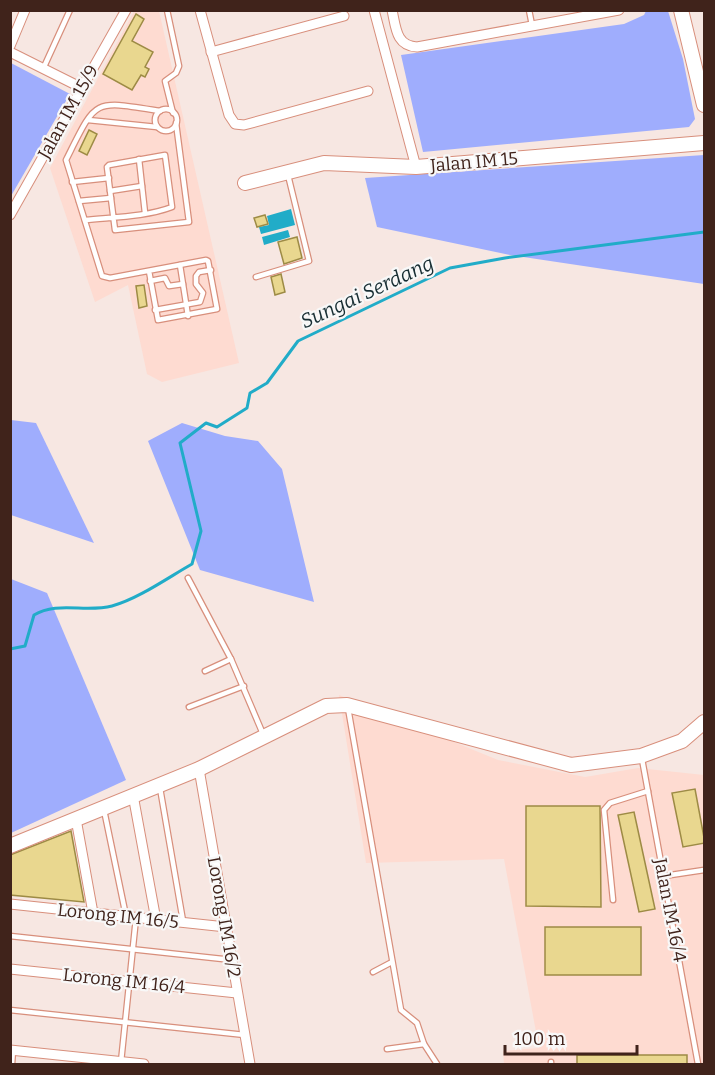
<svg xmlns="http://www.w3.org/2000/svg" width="715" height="1075" viewBox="0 0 715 1075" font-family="Bitter,serif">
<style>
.built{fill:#fedbd1}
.forest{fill:#9fadfd}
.water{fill:#21acc8}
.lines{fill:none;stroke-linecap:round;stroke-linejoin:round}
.stream{stroke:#21acc8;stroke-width:3}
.building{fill:#e9d78f;stroke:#9d8b45;stroke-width:1.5}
.lane-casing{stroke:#d88f7c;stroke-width:7}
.street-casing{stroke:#d88f7c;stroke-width:11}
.secondary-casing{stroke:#d88f7c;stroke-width:16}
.lane{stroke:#fff;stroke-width:4.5}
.street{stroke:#fff;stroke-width:9}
.secondary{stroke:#fff;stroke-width:14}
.labels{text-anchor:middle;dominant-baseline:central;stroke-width:4.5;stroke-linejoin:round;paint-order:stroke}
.street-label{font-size:18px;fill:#40231b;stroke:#f8f8f8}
.water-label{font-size:20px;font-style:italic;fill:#182e33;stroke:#f8f8f8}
</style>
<rect width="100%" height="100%" fill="#f7e7e2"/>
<g class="built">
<path d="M134,11h25l80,352 -77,19 -15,-8 -19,-89 -33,17 -45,-134z"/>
<path d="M339,695l159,65 87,17 53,-9 66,7v289h-200l-1,-13 36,-3 -35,-189 -138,4z"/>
</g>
<g class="forest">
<path d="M646,11h22l15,48 12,60 -6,8 -266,25 -22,-97 223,-31 20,-9z"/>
<path d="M11,63l59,31 -59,102z"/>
<path d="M704,155v129l-194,-29 -133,-28 -12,-49z"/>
<path d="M11,420l25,3 58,120 -83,-28z"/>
<path d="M182,423l43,13 33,5 24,28 32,133 -114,-32 -52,-129z"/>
<path d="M11,579l36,14 79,187 -115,53z"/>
</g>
<g class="water">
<path d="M291,209l4,16 -34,9 -2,-7 10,-2 -2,-9z"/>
<path d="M288,230l2,7 -26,8 -2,-8z"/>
</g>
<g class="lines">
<path class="stream" d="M10,649l15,-3 9,-31c23,-14 52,-2 78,-9 26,-7 57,-29 80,-42l9,-33 -21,-88 26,-20 11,4 30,-19 3,-15 17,-10 31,-42 152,-73 55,-10 199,-26"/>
</g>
<g class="building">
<path d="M136,14l8,5 -12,22 21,11 -8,15 4,2 -4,8 -4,-2 -9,15 -29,-16z"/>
<path d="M89,130l8,4 -10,21 -8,-4z"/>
<path d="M265,215l3,9 -11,3 -3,-9z"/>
<path d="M297,237l5,21 -18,6 -6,-22z"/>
<path d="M281,274l4,18 -10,3 -4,-18z"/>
<path d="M144,285l3,21 -8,2 -3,-22z"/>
<path d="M695,789l10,54 -22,4 -11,-54z"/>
<path d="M526,806h74l1,101 -75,-1z"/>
<path d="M634,812l21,97 -16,3 -21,-97z"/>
<path d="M71,831l13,71 -74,-7v-40z"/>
<rect x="545" y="927" width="96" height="48"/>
<rect x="577" y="1055" width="110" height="10"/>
</g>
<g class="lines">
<g class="lane-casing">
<g id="lane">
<path d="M167,10l12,56 -3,7 -11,8 8,32"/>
<path d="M529,10l3,15"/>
<path d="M43,69l27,-59"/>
<circle cx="166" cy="120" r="11"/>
<path d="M88,120l69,7"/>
<path d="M139,159l6,54"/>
<path d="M72,182l37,-4"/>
<path d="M110,191l32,-5"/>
<path d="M79,201l32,-3"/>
<path d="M85,220c28,-3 61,-3 87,-13l-7,-52 -56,10 -2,2 8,63 74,-8 -13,-99"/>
<path d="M180,265l8,51"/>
<path d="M149,271l9,49 59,-11 -9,-48 -2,-1 -96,18 -8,-2 -36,-116c31,-62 26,-60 94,-49"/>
<path d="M256,277l53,-16 -21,-86"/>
<path d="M150,281l15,-3 4,8 14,-2"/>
<path d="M155,310l45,-8 3,-9 -7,-9v-8l3,-4 12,-2"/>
<path d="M188,578l43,81 32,75"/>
<path d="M205,671l26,-12"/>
<path d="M189,707l55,-21"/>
<path d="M348,708l53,302 16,13 7,21 13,20"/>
<path d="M642,759l56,305"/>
<path d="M160,788l23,133"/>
<path d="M104,810l22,106"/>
<path d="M664,876l40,-6"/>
<path d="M613,900l-9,-90 6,-7 38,-12"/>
<path d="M10,936l222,24"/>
<path d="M373,972l19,-10"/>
<path d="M10,1010l235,25"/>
<path d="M387,1049l37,-5"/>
<path d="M121,1062l15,-144"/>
<path d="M551,1062v2"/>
<path d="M12,1064l1,-14"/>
</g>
</g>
<g class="street-casing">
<g id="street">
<path d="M200,10l29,105 6,9 9,1 124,-34"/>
<path d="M374,10l42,157"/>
<path d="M392,10c4,18 4,36 25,37l202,-37"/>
<path d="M10,46l15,-36"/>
<path d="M10,52l72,36"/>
<path d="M211,52l133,-36"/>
<path d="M10,215l116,-205"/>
<path d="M199,769l51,295"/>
<path d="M133,795l23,125"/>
<path d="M76,819l17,94"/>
<path d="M10,904l216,23"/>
<path d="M10,969l227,24"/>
<path d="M10,1050l134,14"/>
</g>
</g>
<g class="secondary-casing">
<g id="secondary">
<path d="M681,10l23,95"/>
<path d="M245,183l79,-20 92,4 288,-24"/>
<path d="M10,846l189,-77 127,-63 21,-1 224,60 70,-9 41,-15 22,-19"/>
</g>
</g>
<use href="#lane" class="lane"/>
<use href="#street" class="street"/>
<use href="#secondary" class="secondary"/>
</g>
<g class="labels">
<g class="street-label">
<text transform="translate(68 112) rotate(-61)">Jalan IM 15/9</text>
<text transform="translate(474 162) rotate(-5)">Jalan IM 15</text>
<text transform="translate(670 910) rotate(79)">Jalan IM 16/4</text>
<text transform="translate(118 916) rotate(6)">Lorong IM 16/5</text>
<text transform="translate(224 917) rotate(80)">Lorong IM 16/2</text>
<text transform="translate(124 981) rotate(6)">Lorong IM 16/4</text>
</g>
<g class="water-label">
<text transform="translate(367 292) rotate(-25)">Sungai Serdang</text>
</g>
</g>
<rect width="715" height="1075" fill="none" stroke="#40231b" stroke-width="24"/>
<path d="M505 1045v9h132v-9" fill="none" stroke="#40231b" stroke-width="3"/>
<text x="514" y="1045" font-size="18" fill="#40231b" stroke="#f8f8f8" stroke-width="4.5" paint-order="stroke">100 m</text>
</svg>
